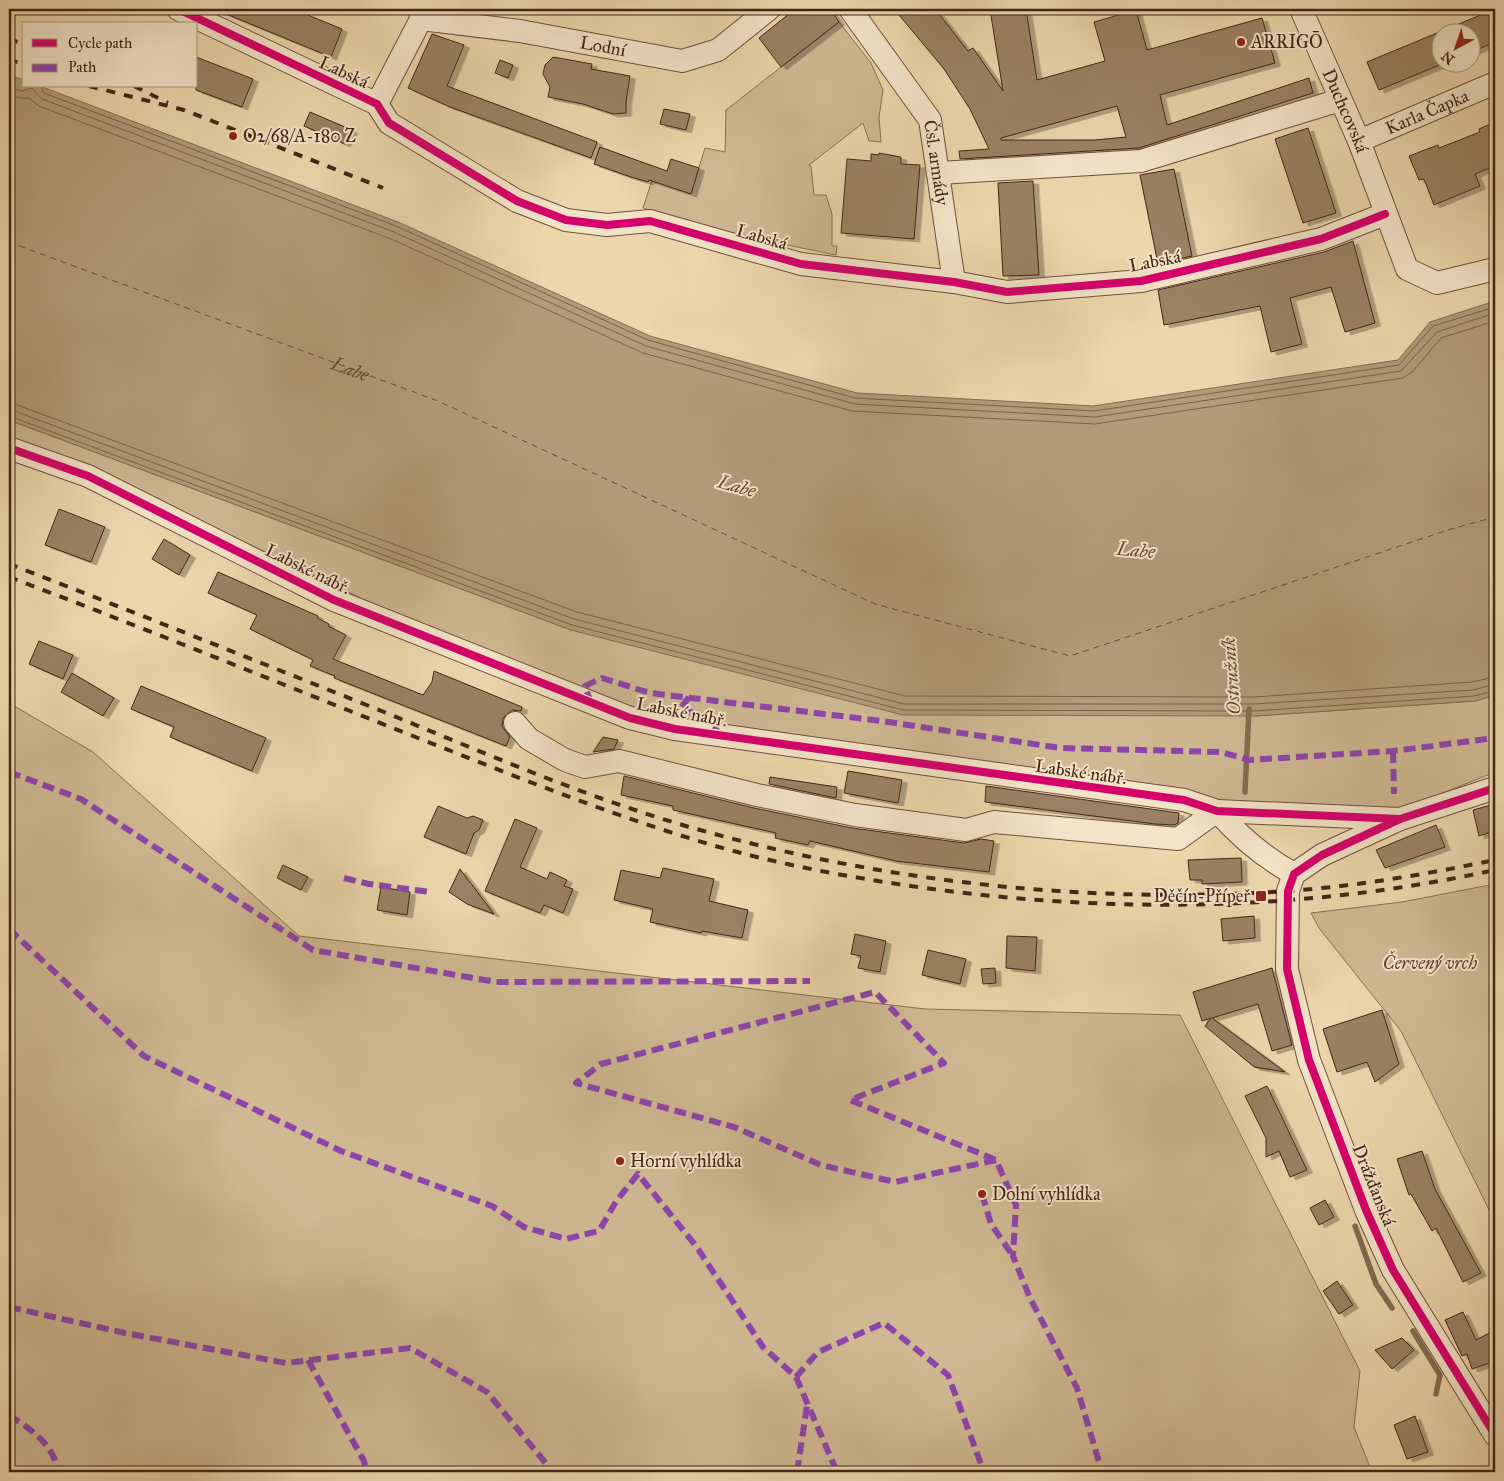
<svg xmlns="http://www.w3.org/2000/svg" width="1504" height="1481" viewBox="0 0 1504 1481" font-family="'IM FELL Great Primer',serif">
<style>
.green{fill:#cfb892;stroke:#896e54}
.water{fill:#b39a78;stroke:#866b51}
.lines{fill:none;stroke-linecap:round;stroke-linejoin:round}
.shore{stroke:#7b6047;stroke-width:1}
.stream{stroke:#866b51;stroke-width:5.5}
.ferry{stroke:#654833;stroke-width:1;stroke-dasharray:6 5;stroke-linecap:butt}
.building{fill:#9b8163;stroke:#432516;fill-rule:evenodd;filter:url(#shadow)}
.minor-casing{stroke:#6d513b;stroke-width:24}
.minor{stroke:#f3e4c8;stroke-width:22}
.rail{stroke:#432516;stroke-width:4;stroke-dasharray:9 9;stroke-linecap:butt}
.quiet{stroke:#8e44ad;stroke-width:6;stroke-dasharray:12 6;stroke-linecap:butt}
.cycleway-casing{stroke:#f3e4c8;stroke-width:11}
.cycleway{stroke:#d6006c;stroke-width:8}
.poi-dot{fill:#8f2418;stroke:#f3e4c8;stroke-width:2}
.labels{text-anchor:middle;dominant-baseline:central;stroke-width:4;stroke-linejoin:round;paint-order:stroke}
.poi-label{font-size:18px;fill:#432516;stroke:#f3e4c8;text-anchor:start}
.street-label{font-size:18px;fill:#432516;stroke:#f3e4c8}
.park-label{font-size:18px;font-style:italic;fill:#5f422f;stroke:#f3e4c8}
.water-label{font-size:19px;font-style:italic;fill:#654833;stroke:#f3e4c8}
</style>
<defs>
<filter id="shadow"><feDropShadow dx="5.5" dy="3" stdDeviation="0" flood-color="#0004"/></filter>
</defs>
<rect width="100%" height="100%" fill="#ecd6ab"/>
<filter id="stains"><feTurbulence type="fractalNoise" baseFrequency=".004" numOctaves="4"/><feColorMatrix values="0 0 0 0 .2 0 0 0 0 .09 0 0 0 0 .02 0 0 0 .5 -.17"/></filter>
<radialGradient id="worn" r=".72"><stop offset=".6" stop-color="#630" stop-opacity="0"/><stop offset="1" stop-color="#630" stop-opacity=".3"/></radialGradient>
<g class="green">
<path d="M839,22l32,41 12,27 -4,27 2,25 -12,-1 -6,-18 -54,42 2,1 3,29h12l6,19v32h5l-1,9 -122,-25 -71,-22 9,-28 39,13 14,-45 20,4 1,-42z"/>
<path d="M9,420l562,210 684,86 220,-15 20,-6v77l-99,40 -178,-11 -539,-82 -57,-14 -243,-98 -238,-115 -132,-51z"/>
<path d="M9,703l84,49 206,184 626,73 255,6 180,356 -6,56 18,45h-1363z"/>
<path d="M1495,884v338l-94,-191 -82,-103 -8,-15 91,-11z"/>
</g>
<path class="water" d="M9,75l15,5v6h16l358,136 252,114 207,57 236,13 305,-46 32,-38 65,-21v394l-20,6 -220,15 -352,-1 -332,-85 -562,-210z"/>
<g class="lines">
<g class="shore">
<path d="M40,86l4,7 352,133 252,114 207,58 239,13 305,-46 34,-39 62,-19"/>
<path d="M9,87l13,4 10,-3 10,11 352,133 252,114 209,58 240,13 306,-46 36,-39 58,-19"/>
<path d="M9,95l11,3h9l10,8 352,133 252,114 209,58 243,13 308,-46 9,-6 29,-34 54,-17"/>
<path d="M9,402l568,210 328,84 349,1 218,-15 23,-5"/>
<path d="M9,409l565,210 330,85h350l219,-14 22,-6"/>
<path d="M9,416l563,209 331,85 351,1 220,-15 21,-5"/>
</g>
<g class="stream">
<path d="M1245,792l4,-83"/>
<path d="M1355,1226l21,58 16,24"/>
<path d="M1413,1331l27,44 -4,19"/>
</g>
<path class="ferry" id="s1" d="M9,242l429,159 437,203 195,52 381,-127 44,-12"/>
</g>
<g class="building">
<path d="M214,9h79l49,20 -11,28z"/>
<path d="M795,9h35l9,13 -58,45 -22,-29z"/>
<path d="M894,9h41l33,42 5,-3 30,43 -13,-82h36l11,71 68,-19 -11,-39 42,-12 11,40 115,-32 13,45 -115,32 7,30 142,-47 4,15 -174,55 -179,11 -1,-8 30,-2 -19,-40 -26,-40zM1117,106l9,31 -31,3h-94v-2z"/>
<path d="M1495,9v33l-23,10v-20h-30v32l-63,26 -12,-28z"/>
<path d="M432,34l32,11 -17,41 150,56 -6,16 -141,-51 -42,-19z"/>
<path d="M196,57l57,22 -11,28 -46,-17z"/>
<path d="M553,57l39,7 -1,5 39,7 -4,26v11l-13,1 -30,-10 -35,-7 2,-10 -7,-13 2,-9z"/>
<path d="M500,60l13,5 -5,13 -13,-5z"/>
<path d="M664,109l26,5 -4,16 -26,-6z"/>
<path d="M310,112l42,18 -7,14 -41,-18z"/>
<path d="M1495,122v44l-20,8 5,12 -46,19 -10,-26 -5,1 -10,-24 29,-11 1,3 41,-16 -1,-3z"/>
<path d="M1308,128l28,85 -33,10 -28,-84z"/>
<path d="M600,147l67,24 4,-12 28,9 -8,26 -42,-14 -1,2 -17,-5 -37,-13z"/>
<path d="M879,153l22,4v7l19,1 -6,74 -73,-6 6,-74 24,2v-7l8,1z"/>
<path d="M1174,169l18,87 -34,8 -18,-89z"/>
<path d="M1033,181l6,94 -36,1 -5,-93z"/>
<path d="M1353,241l22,82 -30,9 -14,-45 -41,11 12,46 -31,8 -11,-46 -96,19 -6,-35 166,-38z"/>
<path d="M59,509l46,18 -14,35 -46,-17z"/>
<path d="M164,539l26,16 -11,20 -27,-16z"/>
<path d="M218,572l100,44 -1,2 12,6 -1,2 18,9 -13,24 90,36 9,-13 2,-11 88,36 -1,4 -9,-1 -9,8 -1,8 8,11 -4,9 -172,-68 1,-2 -25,-10 3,-6 -63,-31 7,-14 -49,-22z"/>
<path d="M39,641l34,14 -10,24 -34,-15z"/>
<path d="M72,673l42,25 -11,18 -42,-24z"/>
<path d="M141,686l125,52 -14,33 -82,-34 4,-10 -43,-18z"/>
<path d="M603,737l15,3 -4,9 -21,3z"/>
<path d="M848,771l54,9 -4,23 -54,-10z"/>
<path d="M624,776l130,32 98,20 112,15 17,-4 13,2 -5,31 -93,-11 -86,-20 -2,4 -33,-7 1,-5 -103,-23v-4l-52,-11z"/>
<path d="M770,777l67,10 -1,11 -67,-14z"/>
<path d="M986,786l193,27 -1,10 -4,2 -19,-1 -170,-22z"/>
<path d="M1495,804v27l-16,5 -6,-26z"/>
<path d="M438,806l29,12 6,-2 10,4 -4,10 -5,3 -8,21 -42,-17z"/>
<path d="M515,819l22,9 -17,39 27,12 3,-7 17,8 -3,6 9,3 -10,24 -19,-8 -4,8 -55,-22z"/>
<path d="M1436,825l9,22 -60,21 -9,-18z"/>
<path d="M1241,858l1,24 -40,2v-4h-12l-2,-20z"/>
<path d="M283,865l25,12 -7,13 -24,-12z"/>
<path d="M663,868l51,11 -5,22 39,9 -6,28 -40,-7 -1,2 -51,-11 3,-13 -39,-9 7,-30 39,8z"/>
<path d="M460,869l34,45 -27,-10 -18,-12z"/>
<path d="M381,887l29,5 -3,23 -30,-5z"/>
<path d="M1254,916l1,22 -32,3 -2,-22z"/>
<path d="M855,934l31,7 -6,31 -22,-4 3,-12 -10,-2z"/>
<path d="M1007,936l30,1 -2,34 -29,-3z"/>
<path d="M928,950l38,9 -6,25 -38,-9z"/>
<path d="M995,968l1,15 -13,1 -2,-15z"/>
<path d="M1272,968l20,77 -20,6 -14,-47 -46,14 73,54 -31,-5 -49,-41 6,-8 -9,3 -9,-29z"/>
<path d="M1382,1010l17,54 -24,18 -8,-20 -30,10 -14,-43z"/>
<path d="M1267,1086l40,84 -17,7 -11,-26 -13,6v-19l-21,-42z"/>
<path d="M1422,1151l13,38 46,84 -18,9 -27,-54 -4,3 -21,-37 -2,1 -12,-36z"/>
<path d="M1325,1200l9,17 -15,8 -9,-17z"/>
<path d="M1337,1281l16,24 -14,9 -16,-23z"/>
<path d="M1463,1312l13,28 19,-10v31l-23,8 -5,-15 -5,2 -17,-36z"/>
<path d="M1402,1338l12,12 -22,19 -17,-19z"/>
<path d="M1415,1416l13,36 -21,7 -13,-34z"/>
</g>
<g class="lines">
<g class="minor-casing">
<g id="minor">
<path d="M178,9l199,95 12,19 128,78 49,19 41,5 43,-4 151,43 153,18 53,10 134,-11 180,-42 64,-25"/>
<path id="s2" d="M850,9l80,111 24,162"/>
<path id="s3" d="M1301,9l58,132 48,128 30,14 58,-14"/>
<path id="s4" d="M421,19l99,12 162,30 36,-11 51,-41"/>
<path d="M377,104l44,-85 -1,-10"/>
<path id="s5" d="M1359,141l136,-58"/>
<path d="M939,173l202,-12 199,-61"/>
<path d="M9,448l79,28 246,124 296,118 45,11 509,71 33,11 183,8"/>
<path d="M515,723l14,16 36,21 20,7 34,-6 138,34 98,20 111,15 28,-8 184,17 39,-28"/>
<path d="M1495,788l-95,31 -78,36 -28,19 -6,17 -1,78 22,91 57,150 27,60 102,165"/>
<path d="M1217,811c22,25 48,47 77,63"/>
</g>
</g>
<use href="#minor" class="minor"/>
<g class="rail">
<path d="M9,39l15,5"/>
<path d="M9,59l15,6"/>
<path d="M89,86l95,24 199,78"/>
<path d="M134,86l34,17"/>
<path d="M9,564c125,48 250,98 375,148 108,44 215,91 327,121 187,51 385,71 577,58 70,-5 139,-17 207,-31"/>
<path d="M9,577c135,51 270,106 404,159 99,39 197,79 299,109 69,20 141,33 213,43 190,26 382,23 570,-18"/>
</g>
<g class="quiet">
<path d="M689,697l-9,12 23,7 18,19"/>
<path d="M591,703l-6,-17 17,-8 48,15 232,28 178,27 161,4 28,8 144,-9 102,-13"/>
<path d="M1393,751l1,43"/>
<path d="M9,772l72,27 232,151 183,32 314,-1"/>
<path d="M344,878l25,6 62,8"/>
<path d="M9,929l135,127 197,95 151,55 32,21 42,12 33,-8 18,-31 21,-26 58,72 67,101 33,30 41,95"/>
<path d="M996,1160l-101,22 -74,-17 -87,-38 -158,-44 25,-19 274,-72 69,71 -94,37 146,60 20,45 -3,51 17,42 47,90 25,84"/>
<path d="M982,1194l9,30 22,32"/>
<path d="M9,1307l116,26 161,30 124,-15 77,44 66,80"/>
<path d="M308,1360l56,101 2,11"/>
<path d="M796,1377l22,-25 66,-29 64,52 36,97"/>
<path d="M9,1415c24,16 43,28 50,57"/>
<path d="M797,1472l10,-66"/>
</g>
<g class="cycleway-casing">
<g id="cycleway">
<path d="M178,9l199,95 12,19 128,78 49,19 41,5 43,-4 151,43 153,18 53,10 134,-11 180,-42 64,-25"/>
<path d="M9,448l79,28 246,124 296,118 45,11 509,71 33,11 183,8"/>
<path d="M1495,788l-95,31 -78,36 -28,19 -6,17 -1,78 22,91 57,150 27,60 102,165"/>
</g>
</g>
<use href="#cycleway" class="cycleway"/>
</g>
<g class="poi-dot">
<circle cx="1241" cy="42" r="5"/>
<circle cx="233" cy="136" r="5"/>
<rect x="1255" y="890" width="12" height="12" rx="2.5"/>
<circle cx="620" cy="1161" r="5"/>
<circle cx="982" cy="1194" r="5"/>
</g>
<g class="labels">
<g class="poi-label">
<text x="1251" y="42">ARRIGŌ</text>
<text x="243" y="136">O2/68/A-180 Z</text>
<text x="1250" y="896" text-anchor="end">Děčín-Přípeř</text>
<text x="630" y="1161">Horní vyhlídka</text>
<text x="992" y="1194">Dolní vyhlídka</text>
</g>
<g class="street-label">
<text stroke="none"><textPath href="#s4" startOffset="184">Lodní</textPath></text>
<text transform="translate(344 72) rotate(25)">Labská</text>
<text stroke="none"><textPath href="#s3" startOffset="111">Duchcovská</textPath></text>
<text stroke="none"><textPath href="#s5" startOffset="74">Karla Čapka</textPath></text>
<text stroke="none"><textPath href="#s2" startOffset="180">Čsl. armády</textPath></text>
<text transform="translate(762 237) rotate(16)">Labská</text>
<text transform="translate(1155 261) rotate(-11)">Labská</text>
<text transform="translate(308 569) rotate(26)">Labské nábř.</text>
<text transform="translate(682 712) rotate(11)">Labské nábř.</text>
<text transform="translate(1081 772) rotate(8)">Labské nábř.</text>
<text transform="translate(1374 1185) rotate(68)">Drážďanská</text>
</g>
<g class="park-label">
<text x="1430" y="963">Červený vrch</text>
</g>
<g class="water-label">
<text stroke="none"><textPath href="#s1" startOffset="364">Labe</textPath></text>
<text transform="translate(737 486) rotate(16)">Labe</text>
<text transform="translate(1136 550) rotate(5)">Labe</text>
<text transform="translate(1231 676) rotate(-94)">Ostružník</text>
</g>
</g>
<rect width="1504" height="1481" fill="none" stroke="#ecd6ab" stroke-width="30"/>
<rect x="10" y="10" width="1484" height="1461" fill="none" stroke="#432516" stroke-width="2.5"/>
<rect x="15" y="15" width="1474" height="1451" fill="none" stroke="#432516"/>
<rect x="22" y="22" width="175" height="65" fill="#f3e4c8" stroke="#ad9881"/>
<rect x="32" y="39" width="25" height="8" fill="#d6006c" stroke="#ad9881"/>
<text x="68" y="48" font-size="15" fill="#432516">Cycle path</text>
<rect x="32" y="64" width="25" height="8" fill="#8e44ad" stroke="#ad9881"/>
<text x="68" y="72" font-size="15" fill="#432516">Path</text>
<g transform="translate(1456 48) rotate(220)"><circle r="24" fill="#f3e4c8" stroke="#ad9881"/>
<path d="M0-4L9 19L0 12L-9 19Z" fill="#8f2418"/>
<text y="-8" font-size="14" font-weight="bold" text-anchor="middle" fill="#432516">N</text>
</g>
<rect width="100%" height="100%" filter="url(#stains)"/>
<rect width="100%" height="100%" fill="url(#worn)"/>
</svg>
